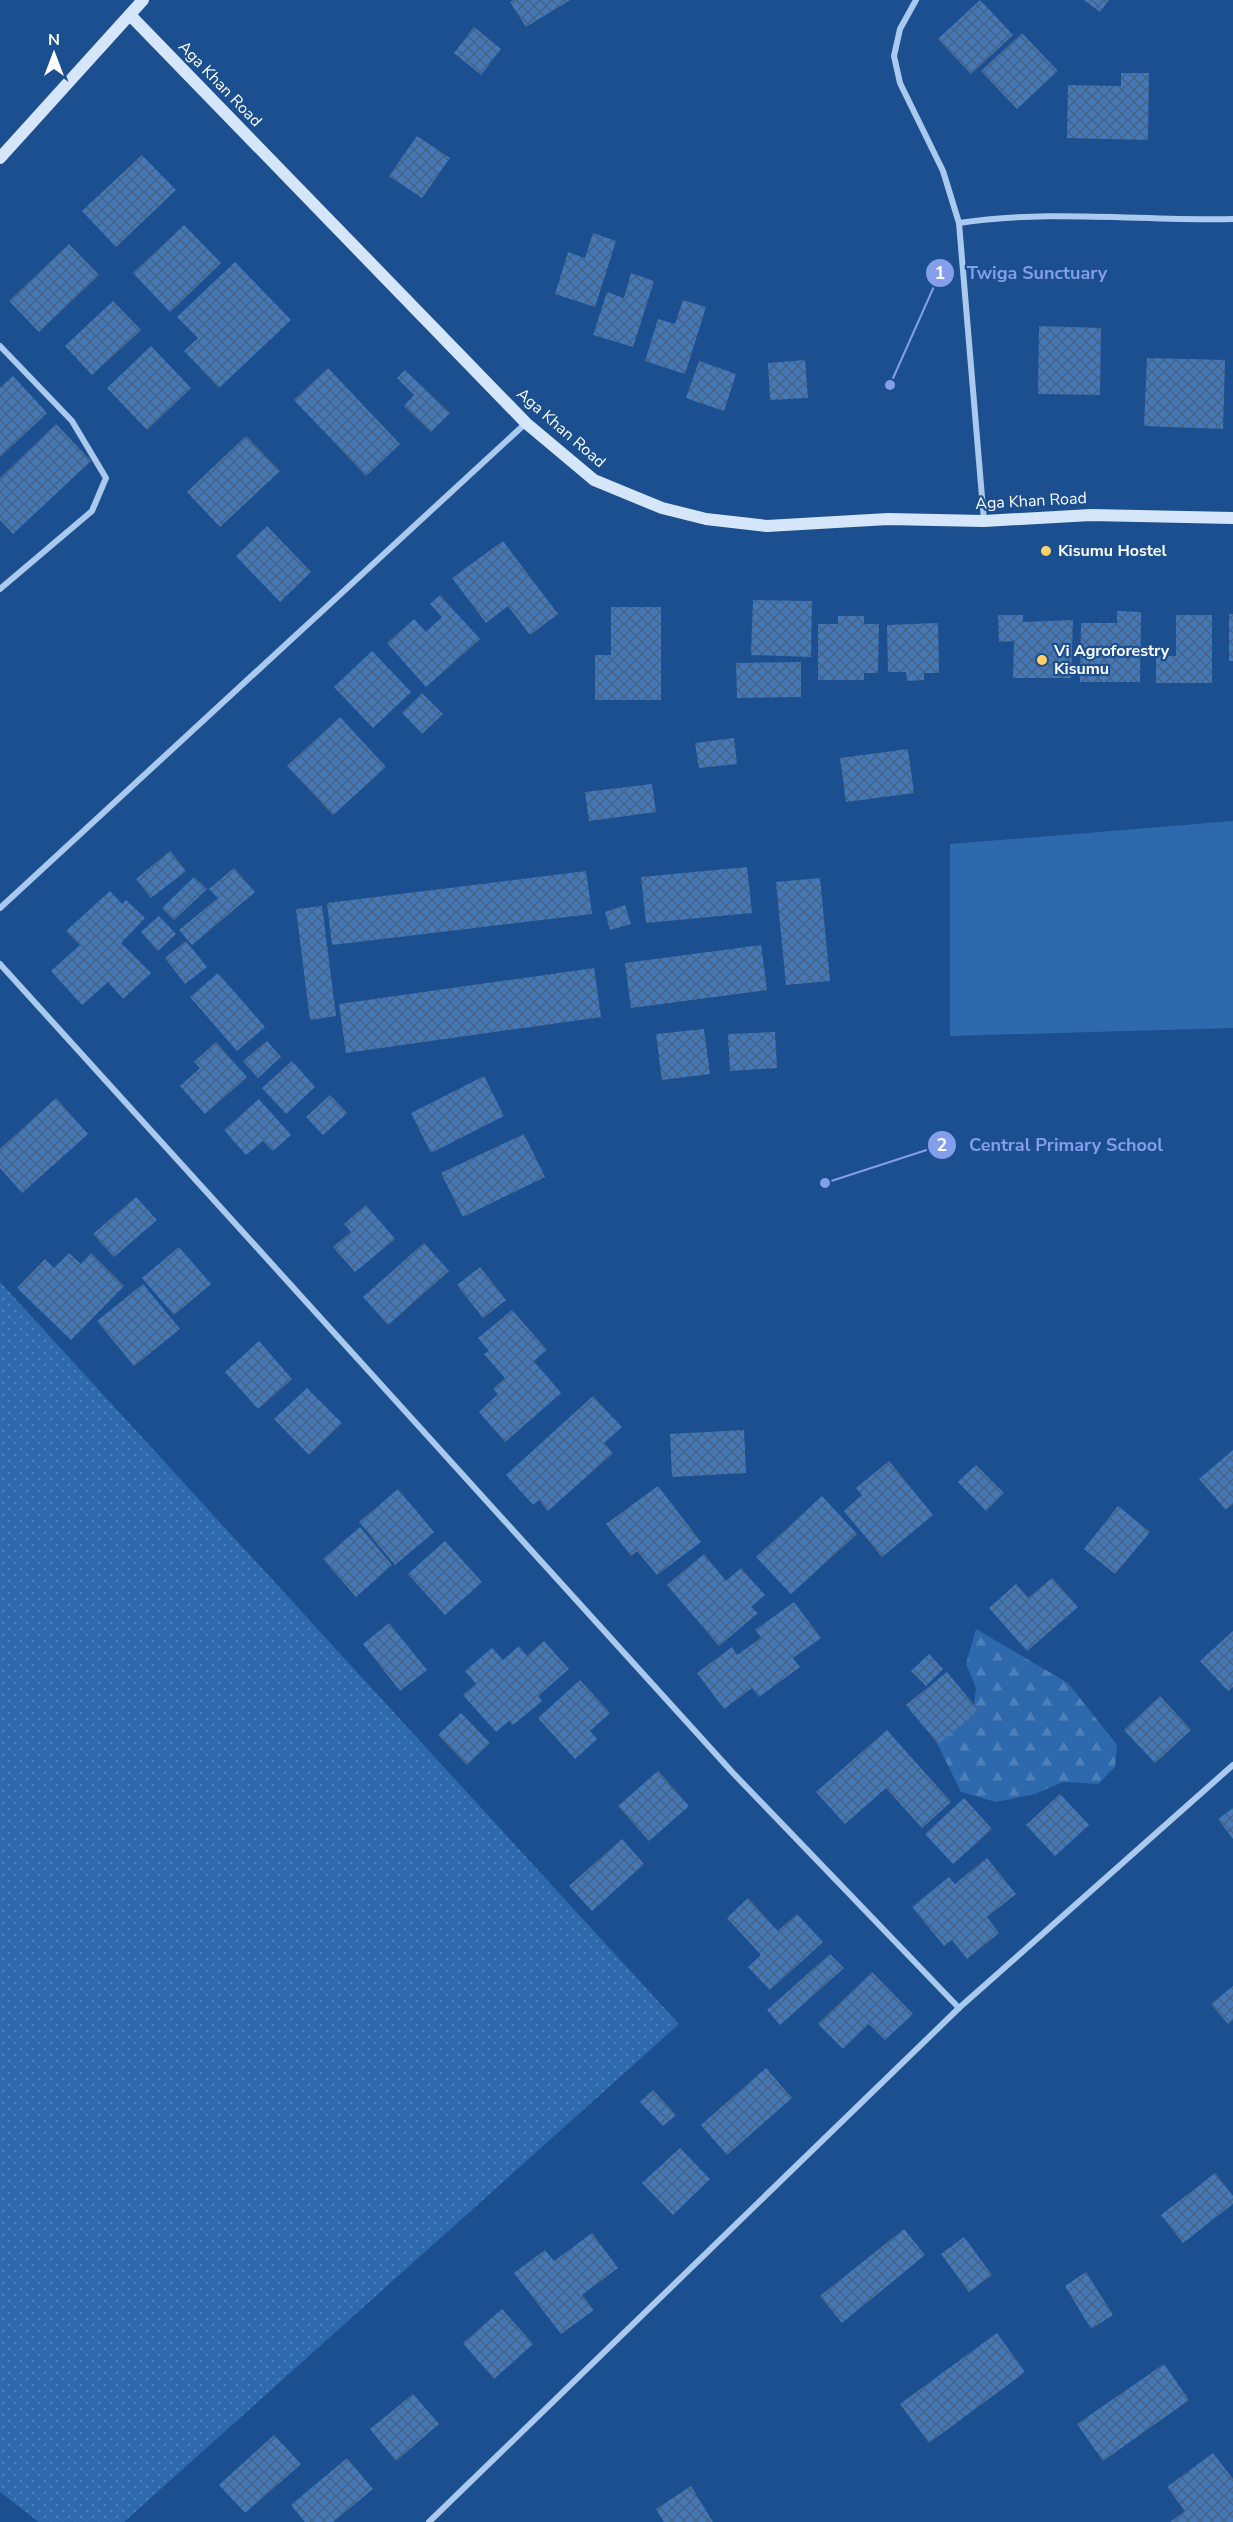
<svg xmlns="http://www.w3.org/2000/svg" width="1233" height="2522" viewBox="0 0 1233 2522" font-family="'Nunito Sans',sans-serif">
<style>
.grass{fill:url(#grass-dots)}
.forest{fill:url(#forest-firs)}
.garden{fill:#2e69ad}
.building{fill:url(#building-cross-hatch)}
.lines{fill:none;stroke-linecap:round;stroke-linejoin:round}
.street{stroke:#a9c9ee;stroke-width:6}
.secondary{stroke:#d6e6fa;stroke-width:12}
.poi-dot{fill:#ffd166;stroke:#1b4f8f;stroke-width:2}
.labels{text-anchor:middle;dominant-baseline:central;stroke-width:4.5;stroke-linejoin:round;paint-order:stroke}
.street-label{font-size:16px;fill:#fff;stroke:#1b4f8f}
.poi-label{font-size:16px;font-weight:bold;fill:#fff;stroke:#1b4f8f;text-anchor:start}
.leader{fill:none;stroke:#839eea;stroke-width:2}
.callout-dot{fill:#839eea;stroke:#1b4f8f;stroke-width:2}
.mark-label{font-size:18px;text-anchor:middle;font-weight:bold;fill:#fff}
.callout-label{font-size:18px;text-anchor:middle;font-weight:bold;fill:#839eea;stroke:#1b4f8f;stroke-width:4.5;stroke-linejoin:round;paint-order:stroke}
</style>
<defs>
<pattern id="grass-dots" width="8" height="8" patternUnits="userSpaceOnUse" patternTransform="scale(1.5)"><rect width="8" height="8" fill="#2e69ad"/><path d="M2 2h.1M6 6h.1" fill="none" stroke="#4d80b9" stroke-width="1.8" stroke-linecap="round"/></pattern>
<pattern id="forest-firs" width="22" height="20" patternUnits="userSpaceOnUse" patternTransform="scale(1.5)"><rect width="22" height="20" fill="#2e69ad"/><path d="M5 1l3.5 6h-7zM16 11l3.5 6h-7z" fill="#4d80b9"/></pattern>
<pattern id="building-cross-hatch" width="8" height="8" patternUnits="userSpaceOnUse" patternTransform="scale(1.5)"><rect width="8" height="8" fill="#4478b7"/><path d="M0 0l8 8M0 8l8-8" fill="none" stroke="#486282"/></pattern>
</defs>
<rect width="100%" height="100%" fill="#1b4f8f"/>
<path class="grass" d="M0,1282l679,742 -555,498h-85l-39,-30z"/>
<path class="forest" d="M976,1629l92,54 49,62 -2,22 -17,17 -35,-2 -28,12 -39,8 -35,-10 -27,-55 39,-24 3,-25 -10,-24z"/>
<path class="garden" d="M1233,821v207l-283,8v-192z"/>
<g class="building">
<path d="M514,0h56l-44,27 -16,-25z"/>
<path d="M980,0l33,35 -42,39 -33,-35z"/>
<path d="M1084,0h25l-9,12z"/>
<path d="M474,27l27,22 -20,26 -27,-22z"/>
<path d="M1022,33l36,38 -41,38 -36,-38z"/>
<path d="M1121,73h28l-1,67 -81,-2 1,-53 53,1z"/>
<path d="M417,136l33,22 -28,40 -33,-22z"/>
<path d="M142,155l34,35 -60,57 -34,-36z"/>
<path d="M184,225l37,38 -51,49 -37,-39z"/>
<path d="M593,233l23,8 -21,66 -40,-13 13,-42 17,6z"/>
<path d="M69,244l30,31 -60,57 -30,-31z"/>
<path d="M235,262l56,58 -72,68 -35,-37 14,-13 -21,-21z"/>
<path d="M631,273l23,8 -21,66 -40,-12 14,-43 17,6z"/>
<path d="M683,300l23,7 -21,67 -40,-13 13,-42 17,5z"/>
<path d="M113,301l28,29 -49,45 -27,-29z"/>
<path d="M1039,326l62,2 -1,67 -62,-1z"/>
<path d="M151,346l40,42 -44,42 -40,-42z"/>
<path d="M1147,358l78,2 -2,69 -79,-3z"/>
<path d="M805,360l3,38 -38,2 -2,-37z"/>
<path d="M699,361l37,13 -12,37 -38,-13z"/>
<path d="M328,368l72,76 -34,32 -72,-76z"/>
<path d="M405,370l45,43 -19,19 -27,-26 10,-11 -17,-17z"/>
<path d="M13,376l34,37 -47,44v-69z"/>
<path d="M56,424l35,37 -78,73 -13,-14v-42z"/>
<path d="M246,436l34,35 -60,56 -33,-35z"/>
<path d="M267,526l44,46 -31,30 -44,-46z"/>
<path d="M503,541l55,73 -28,21 -22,-29 -22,17 -34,-45z"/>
<path d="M440,595l40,44 -54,48 -39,-44 27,-24 12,13 16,-15 -12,-13z"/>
<path d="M753,600l59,1 -1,56 -60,-2z"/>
<path d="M611,607h50v93h-66v-45h16z"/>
<path d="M1117,611l24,1 -1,70h-60l1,-59h36z"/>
<rect x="1229" y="614" width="4" height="47"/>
<path d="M998,615h25v7l50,-2 -2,58h-58l1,-37 -15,1z"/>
<path d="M1176,615h36v68h-56v-27h20z"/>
<path d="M838,616h26v8h15l-1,49h-14v7h-46v-56h20z"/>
<path d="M938,623l1,50h-15v7l-17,1 -1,-9h-18l-1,-47z"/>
<path d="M372,651l39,41 -38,36 -39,-41z"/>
<path d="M801,662v35l-64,1 -1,-35z"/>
<path d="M422,693l21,21 -21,20 -20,-21z"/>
<path d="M340,717l46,50 -53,48 -46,-49z"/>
<path d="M734,738l3,26 -38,4 -4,-25z"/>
<path d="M908,749l6,44 -68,9 -6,-44z"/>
<path d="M652,784l4,28 -67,9 -4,-29z"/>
<path d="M170,851l16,20 -35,27 -15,-19z"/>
<path d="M747,867l5,46 -106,10 -5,-46z"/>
<path d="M234,868l21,24 -63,53 -13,-15 39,-32 -9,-9z"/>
<path d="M586,871l6,43 -260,31 -5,-42z"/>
<path d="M194,877l13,12 -33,31 -12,-12z"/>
<path d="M820,878l10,103 -44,4 -10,-103z"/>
<path d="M110,891l12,13 4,-4 19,18 -24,25 30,30 -28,26 -15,-17 -26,23 -31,-34 29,-26 -14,-14z"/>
<path d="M625,905l6,19 -21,6 -5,-18z"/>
<path d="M322,906l14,110 -26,4 -14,-111z"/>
<path d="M159,916l17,18 -18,17 -17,-19z"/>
<path d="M186,941l21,26 -22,17 -20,-26z"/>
<path d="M761,945l6,45 -136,18 -6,-45z"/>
<path d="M594,968l7,49 -255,36 -7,-49z"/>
<path d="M218,973l47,54 -28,24 -47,-54z"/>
<path d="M704,1029l6,45 -48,6 -6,-46z"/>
<path d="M775,1032l2,36 -47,3 -2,-37z"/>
<path d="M267,1041l14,16 -23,21 -15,-17z"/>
<path d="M216,1042l31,35 -42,37 -25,-28 20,-18 -6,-6z"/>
<path d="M292,1061l23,26 -29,27 -24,-26z"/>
<path d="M484,1076l20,40 -73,37 -20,-40z"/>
<path d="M330,1095l17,18 -24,22 -17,-18z"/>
<path d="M56,1098l32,36 -66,59 -22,-25v-19z"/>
<path d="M259,1099l32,36 -18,16 -10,-10 -17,14 -22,-25z"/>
<path d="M524,1134l21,43 -82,40 -22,-44z"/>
<path d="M136,1197l21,23 -43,37 -21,-23z"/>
<path d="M366,1205l29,34 -40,33 -22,-25 18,-15 -7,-8z"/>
<path d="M424,1243l25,28 -61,54 -25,-28z"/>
<path d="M179,1247l32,37 -37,31 -32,-37z"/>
<path d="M69,1253l12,11 10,-11 33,33 -53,54 -54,-52 28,-29 9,9z"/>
<path d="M480,1267l26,33 -23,18 -26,-33z"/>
<path d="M143,1284l37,45 -46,37 -37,-45z"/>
<path d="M512,1310l35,40 -13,11 27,32 -56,49 -26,-30 19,-18 -5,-5 12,-11 -21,-24 5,-3 -11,-13z"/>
<path d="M259,1341l33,38 -34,30 -33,-37z"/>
<path d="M307,1388l35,35 -33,32 -35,-36z"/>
<path d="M593,1396l29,31 -18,16 9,10 -65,58 -9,-11 -6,5 -27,-30z"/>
<path d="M744,1430l2,43 -74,4 -2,-43z"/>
<path d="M1233,1450v54l-7,6 -27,-31z"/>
<path d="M889,1461l44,54 -51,42 -38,-46 18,-16 -6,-7z"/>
<path d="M976,1465l28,28 -18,18 -28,-29z"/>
<path d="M658,1486l43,56 -44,33 -20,-24 -6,5 -25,-32z"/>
<path d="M398,1489l36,43 -39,33 -36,-43z"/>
<path d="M822,1496l35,38 -66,60 -35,-37z"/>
<path d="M1118,1506l32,26 -35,42 -31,-25z"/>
<path d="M360,1527l32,38 -36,32 -33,-38z"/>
<path d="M445,1541l37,41 -37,33 -37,-41z"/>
<path d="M704,1554l22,27 15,-13 24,27 -14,12 7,6 -39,33 -52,-61z"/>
<path d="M1052,1578l26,29 -51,44 -38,-43 27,-24 12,14z"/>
<path d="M794,1602l27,36 -28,20 7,9 -41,30 -7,-9 -28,21 -27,-36 35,-26 5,8 24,-17 -6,-8z"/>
<path d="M389,1623l38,47 -27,21 -37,-47z"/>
<path d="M1233,1631v56l-5,4 -28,-30z"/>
<path d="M544,1641l25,28 -31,27 4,5 -29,24 -4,-4 -13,11 -33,-37 13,-11 -11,-13 27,-23 11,12 16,-14 8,10z"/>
<path d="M929,1654l14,15 -17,17 -15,-15z"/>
<path d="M947,1672l32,39 -41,33 -32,-39z"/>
<path d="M580,1680l30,33 -20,18 7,8 -22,20 -37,-41z"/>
<path d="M1160,1696l31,34 -36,33 -31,-33z"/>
<path d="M461,1713l29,30 -23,22 -29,-30z"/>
<path d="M887,1730l64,72 -29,26 -36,-40 -41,36 -29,-32z"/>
<path d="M658,1771l31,35 -40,35 -31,-35z"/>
<path d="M1060,1794l29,31 -34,31 -29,-31z"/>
<path d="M964,1798l28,31 -39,35 -28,-30z"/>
<path d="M1233,1808v31l-15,-20z"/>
<path d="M622,1839l22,25 -52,47 -23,-25z"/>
<path d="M987,1858l29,36 -29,23 12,16 -32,26 -15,-19 -8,6 -32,-39 37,-30 6,7z"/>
<path d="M748,1898l30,33 19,-17 26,28 -53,48 -22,-23 13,-12 -34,-37z"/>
<path d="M830,1954l14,14 -64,57 -13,-15z"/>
<path d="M872,1972l41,42 -28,26 -16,-16 -26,25 -25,-25z"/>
<path d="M1233,1986v34l-5,4 -17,-20z"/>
<path d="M766,2068l26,30 -65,57 -26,-30z"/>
<path d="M653,2090l23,25 -13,11 -23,-24z"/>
<path d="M680,2148l30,31 -37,36 -31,-32z"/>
<path d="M1215,2173l18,23v8l-50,39 -22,-28z"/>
<path d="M904,2229l21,26 -83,68 -22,-27z"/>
<path d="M592,2233l26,35 -36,27 12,15 -33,24 -47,-61 31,-23 9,11z"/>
<path d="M964,2237l28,38 -23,17 -28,-38z"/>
<path d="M1086,2272l27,43 -22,14 -26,-43z"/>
<path d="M502,2309l31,35 -39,35 -31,-36z"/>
<path d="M997,2333l28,39 -96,71 -29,-39z"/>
<path d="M1164,2364l25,36 -86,61 -26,-37z"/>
<path d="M413,2394l26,30 -43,37 -26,-32z"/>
<path d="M274,2435l27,29 -56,49 -26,-28z"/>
<path d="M1213,2453l20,26v43h-63l15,-11 -18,-24z"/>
<path d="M347,2458l26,31 -40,33h-28l-14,-17z"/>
<path d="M691,2486l22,36h-49l-8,-13z"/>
</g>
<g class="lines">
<g class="street">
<path d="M916,0l-16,29 -6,27 6,27 43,88 16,52"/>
<path d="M0,346l72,75 34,57 -14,33 -92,78"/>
<path d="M984,521l-25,-298c91,-14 183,-2 274,-4"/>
<path d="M0,908l526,-485"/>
<path d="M0,964l733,809 226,235"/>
<path d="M429,2522l530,-514 274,-243"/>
</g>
<g class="secondary">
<path d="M130,15l396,408 68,57 68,28 44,11 61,7 121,-7 96,2 107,-6 142,3"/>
<path d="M0,158l143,-158"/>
</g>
</g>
<g class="poi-dot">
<circle cx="1046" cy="551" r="6"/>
<circle cx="1042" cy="660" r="6"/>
</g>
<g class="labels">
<g class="street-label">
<text transform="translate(220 84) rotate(46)">Aga Khan Road</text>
<text transform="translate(561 428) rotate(41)">Aga Khan Road</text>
<text transform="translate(1031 501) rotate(-3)">Aga Khan Road</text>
</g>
<g class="poi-label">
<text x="1058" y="551">Kisumu Hostel</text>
<text x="1054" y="651">Vi Agroforestry<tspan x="1054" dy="18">Kisumu</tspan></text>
</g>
</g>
<path class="leader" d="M890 385L940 273M825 1183L942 1145"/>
<g class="callout-dot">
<circle cx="890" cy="385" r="6"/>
<circle cx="825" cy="1183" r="6"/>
<circle cx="940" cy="273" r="15"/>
<circle cx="942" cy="1145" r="15"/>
</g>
<g class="mark-label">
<text x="940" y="279">1</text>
<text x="942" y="1151">2</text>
</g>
<g class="callout-label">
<text x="1037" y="279">Twiga Sunctuary</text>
<text x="1066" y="1151">Central Primary School</text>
</g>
<g transform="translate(54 54)" stroke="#1b4f8f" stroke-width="4.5" paint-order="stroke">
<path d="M0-4.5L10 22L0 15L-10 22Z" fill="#ffffff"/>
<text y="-9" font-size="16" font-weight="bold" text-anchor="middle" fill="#ffffff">N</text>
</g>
</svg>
